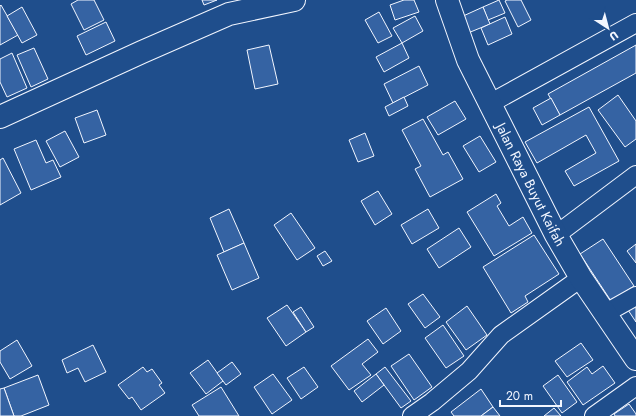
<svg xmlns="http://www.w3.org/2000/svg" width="636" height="416" viewBox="0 0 636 416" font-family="Jost,sans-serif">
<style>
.building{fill:#3563a3;stroke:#f2f6ff}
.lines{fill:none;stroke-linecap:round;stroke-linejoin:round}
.street-casing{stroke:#f2f6ff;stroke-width:20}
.secondary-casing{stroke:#f2f6ff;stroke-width:24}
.street{stroke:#1f4e8c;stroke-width:18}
.secondary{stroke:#1f4e8c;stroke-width:22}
.labels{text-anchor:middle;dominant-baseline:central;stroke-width:3;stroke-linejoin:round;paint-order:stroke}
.street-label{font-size:14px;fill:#f2f6ff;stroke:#1f4e8c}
</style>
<rect width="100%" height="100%" fill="#1f4e8c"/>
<g class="building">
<path d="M78,0h16l10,20 -20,10 -13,-26z"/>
<path d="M202,0h15l-13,5z"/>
<path d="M404,0h10l5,12 -24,8 -5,-15z"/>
<path d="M499,0l6,13 -17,7 -5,-13z"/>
<path d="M507,0h14l10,20 -13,7 -13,-26z"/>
<path d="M1,5l17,30 -18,10v-39z"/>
<path d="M22,7l15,28 -15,8 -15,-27z"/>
<path d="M483,7l7,17 -22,9 -7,-16z"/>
<path d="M379,12l13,24 -14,7 -13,-23z"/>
<path d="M415,16l8,15 -21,12 -9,-15z"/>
<path d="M505,17l7,17 -24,11 -7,-17z"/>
<path d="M106,22l9,19 -29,14 -9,-19z"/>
<path d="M402,43l7,15 -25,14 -8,-15z"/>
<path d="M269,45l9,39 -23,5 -8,-39z"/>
<path d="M636,45v28l-76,42 -12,-21z"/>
<path d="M34,48l14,31 -17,8 -14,-32z"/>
<path d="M12,53l15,35 -20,9 -7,-15v-23z"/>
<path d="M419,66l9,19 -35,18 -9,-19z"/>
<path d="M618,95l18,26v18l-11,8 -27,-37z"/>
<path d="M404,97l4,9 -19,10 -4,-9z"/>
<path d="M551,98l9,17 -18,10 -9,-17z"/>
<path d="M455,101l11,18 -28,16 -11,-18z"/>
<path d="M589,107l30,54 -45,25 -9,-15 31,-18 -10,-18 -49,28 -12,-21z"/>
<path d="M97,110l9,25 -22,8 -9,-25z"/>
<path d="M423,119l20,36 5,-3 15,27 -33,18 -15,-28 6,-3 -19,-36z"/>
<path d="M65,131l14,26 -19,10 -14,-26z"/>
<path d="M365,133l9,23 -16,6 -9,-22z"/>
<path d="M480,136l16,26 -17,10 -16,-26z"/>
<path d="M36,140l10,23 7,-3 8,17 -30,13 -17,-41z"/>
<path d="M3,158l18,35 -21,12v-45z"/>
<path d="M378,191l14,23 -17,11 -14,-24z"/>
<path d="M496,194l5,9 -4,3 12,20 14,-9 9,16 -38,23 -27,-44z"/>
<path d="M229,209l15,34 -20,9 -14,-34z"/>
<path d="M428,209l11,19 -27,16 -11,-19z"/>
<path d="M291,213l24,35 -18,12 -23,-35z"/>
<path d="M459,228l12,19 -32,21 -12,-19z"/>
<path d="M534,235l25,39 -34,22 3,6 -17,11 -28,-46z"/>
<path d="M603,239l31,47 -23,15 -31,-47z"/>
<path d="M244,243l15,35 -27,12 -15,-35z"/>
<path d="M636,244v19l-9,-12z"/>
<path d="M325,251l7,10 -9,5 -6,-10z"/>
<path d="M423,294l17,23 -15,11 -17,-24z"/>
<path d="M636,304v18l-8,-12z"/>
<path d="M287,305l19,27 -20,14 -19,-28z"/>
<path d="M467,306l20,29 -21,15 -20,-28z"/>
<path d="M301,307l13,20 -8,5 -13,-20z"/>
<path d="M386,308l15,23 -18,13 -16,-23z"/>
<path d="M443,325l21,31 -18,12 -21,-30z"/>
<path d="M368,339l10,13 -16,12 9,11 -22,15 -18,-24z"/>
<path d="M17,340l15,26 -22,13 -10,-17v-11z"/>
<path d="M581,343l12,17 -26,17 -12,-16z"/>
<path d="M93,345l13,27 -21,10 -7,-14 -11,5 -5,-13z"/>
<path d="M409,354l23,33 -18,13 -23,-34z"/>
<path d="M208,360l15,21 -17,13 -16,-21z"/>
<path d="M232,362l9,12 -15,11 -9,-12z"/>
<path d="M603,366l12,17 -32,22 -16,-23 20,-15 5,7z"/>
<path d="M143,367l4,5 5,-3 10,14 -3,2 6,8 -24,17 -9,-13 -3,2 -11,-14z"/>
<path d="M304,367l14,20 -17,12 -14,-21z"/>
<path d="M385,367l26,34 -10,7 -25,-34z"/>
<path d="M273,374l19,26 -20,14 -18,-27z"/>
<path d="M376,374l8,11 -22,17 -8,-11z"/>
<path d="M38,375l11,30 -28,11h-7l-10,-28z"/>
<path d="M558,375l19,27 -15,11 -19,-27z"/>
<path d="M221,387l18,29h-40l-7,-11z"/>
<path d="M4,388l10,28h-14v-27z"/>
<path d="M481,389l12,18 -12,9h-27l-3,-4z"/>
<path d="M629,404l7,10v2h-21l-1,-2z"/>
<path d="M493,407l7,9h-19z"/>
<path d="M554,408l7,8h-17z"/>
</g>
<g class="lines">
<g class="street-casing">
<g id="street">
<path d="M489,104l147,-81"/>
<path d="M556,235l80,-60"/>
<path d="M604,314l32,-18"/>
<path d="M412,416l20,-14 37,-31 32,-36 80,-57"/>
<path d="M594,416l42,-30"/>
</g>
</g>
<g class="secondary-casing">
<g id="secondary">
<path id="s1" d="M447,0l21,60 88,175 25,43 55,81"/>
<path d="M0,117l142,-65 87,-38 65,-14"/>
</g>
</g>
<use href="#street" class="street"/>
<use href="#secondary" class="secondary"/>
</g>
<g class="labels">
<g class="street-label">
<text stroke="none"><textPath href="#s1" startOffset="203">Jalan Raya Buyut Kaifah</textPath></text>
</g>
</g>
<g transform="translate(608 28) rotate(144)" stroke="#1f4e8c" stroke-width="3" paint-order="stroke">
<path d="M0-3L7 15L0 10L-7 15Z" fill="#f2f6ff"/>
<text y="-6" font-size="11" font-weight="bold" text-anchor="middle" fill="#f2f6ff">U</text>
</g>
<path d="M500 400v6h61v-6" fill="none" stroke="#f2f6ff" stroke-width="2"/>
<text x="506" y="400" font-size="12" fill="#f2f6ff" stroke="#1f4e8c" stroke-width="3" paint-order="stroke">20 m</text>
</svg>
